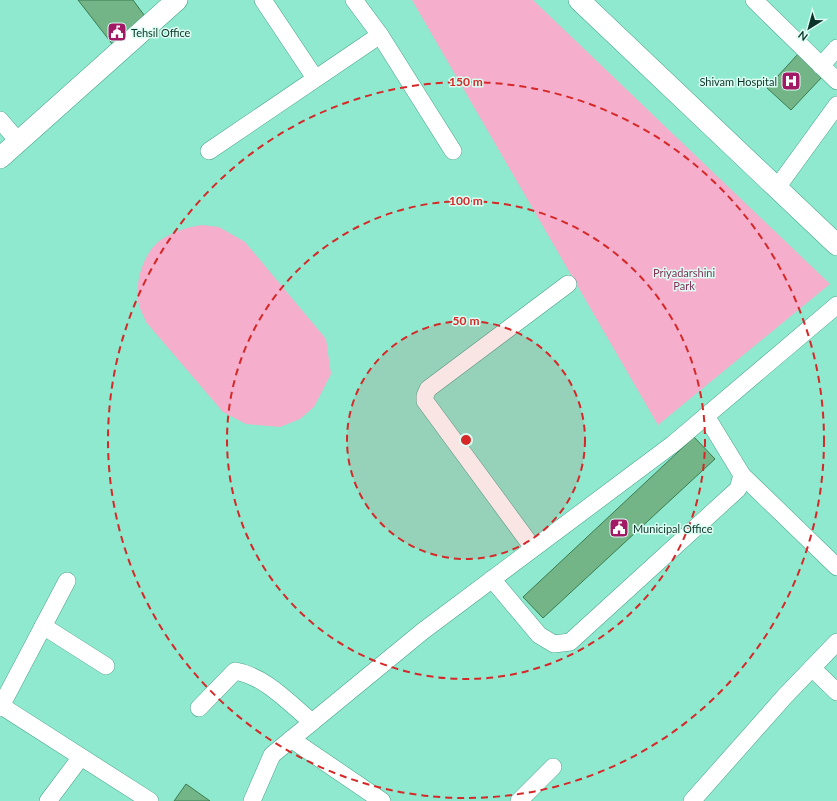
<svg xmlns="http://www.w3.org/2000/svg" width="837" height="801" viewBox="0 0 837 801" font-family="Lato,sans-serif">
<style>
.green{fill:#f5aecb}
.building{fill:#73b587;stroke:#3b7c51}
.lines{fill:none;stroke-linecap:round;stroke-linejoin:round}
.minor-casing{stroke:#49a48c;stroke-width:18}
.major-casing{stroke:#49a48c;stroke-width:22}
.minor{stroke:#fff;stroke-width:17}
.major{stroke:#fff;stroke-width:21}
.ring{fill:none;stroke:#d62828;stroke-width:2;stroke-dasharray:7 5}
.labels{text-anchor:middle;dominant-baseline:central;stroke-width:3;stroke-linejoin:round;paint-order:stroke}
.poi-label{font-size:11px;fill:#0c3329;stroke:#dcfef2;text-anchor:start}
.park-label{font-size:11px;fill:#85315a;stroke:#dcfef2}
.centre{fill:#d62828;stroke:#dcfef2;stroke-width:2}
.ring-label{font-size:12px;text-anchor:middle;font-weight:bold;fill:#d62828;stroke:#dcfef2;stroke-width:3;stroke-linejoin:round;paint-order:stroke}
</style>
<rect width="100%" height="100%" fill="#8ee9ce"/>
<g class="green">
<path d="M412,0h121l297,284 -172,141z"/>
<path d="M202,225l17,2 26,15 81,97 5,35 -17,33 -14,12 -20,8 -34,-3 -23,-12 -77,-90c-2,-6 -6,-12 -7,-17 -5,-20 3,-47 17,-61 12,-11 31,-17 46,-19z"/>
</g>
<g class="building">
<path d="M78,0h55l14,19 -34,26z"/>
<path d="M798,54l24,23 -31,33 -24,-22z"/>
<path d="M694,437l21,22 -172,159 -20,-21z"/>
<path d="M186,784l24,17h-36z"/>
</g>
<g class="lines">
<g class="minor-casing">
<g id="minor">
<path d="M263,0l52,78"/>
<path d="M354,0l26,35 73,116"/>
<path d="M754,0l83,81"/>
<path d="M821,66l16,-18"/>
<path d="M0,120l18,21"/>
<path d="M209,151l171,-116"/>
<path d="M776,189l61,-84"/>
<path d="M706,416l36,59 95,92"/>
<path d="M533,548l-108,-147v-5l3,-7 140,-105"/>
<path d="M492,579l47,56 15,9 16,-2 168,-153 4,-14"/>
<path d="M43,626l63,40"/>
<path d="M812,668l25,24"/>
<path d="M0,705l150,96"/>
<path d="M0,708l67,-127"/>
<path d="M199,708l36,-37c30,5 54,32 77,51"/>
<path d="M291,739l91,62"/>
<path d="M48,801l33,-44"/>
<path d="M252,801l20,-46 151,-124 250,-187 164,-139"/>
<path d="M519,801l34,-34"/>
<path d="M692,801l93,-105 52,-54"/>
</g>
</g>
<g class="major-casing">
<g id="major">
<path d="M579,0l258,245"/>
<path d="M0,158l177,-158"/>
</g>
</g>
<use href="#minor" class="minor"/>
<use href="#major" class="major"/>
</g>
<circle cx="466" cy="440" r="119" fill="#d62828" fill-opacity=".12"/>
<g class="ring">
<circle cx="466" cy="440" r="119"/>
<circle cx="466" cy="440" r="239"/>
<circle cx="466" cy="440" r="358"/>
</g>
<defs>
<g id="civic-square" transform="scale(1)"><rect x="-9" y="-9" width="18" height="18" rx="4" fill="#a21a65" stroke="#dcfef2"/><path d="M-.6-6.5H3V-4.5H.6V-3L4-1V1h2V6H-6V1h2V-1L-.6-3ZM-1.2 2.5V6h2.4V2.5Z" fill="#fff"/></g>
<g id="hospital-square" transform="scale(1)"><rect x="-9" y="-9" width="18" height="18" rx="4" fill="#a21a65" stroke="#dcfef2"/><path d="M-5-5h3v3.5h4V-5h3V5h-3V1.5h-4V5h-3Z" fill="#fff"/></g>
</defs>
<g fill-rule="evenodd">
<use href="#civic-square" x="117" y="32"/>
<use href="#hospital-square" x="791" y="81"/>
<use href="#civic-square" x="619" y="528"/>
</g>
<g class="labels">
<g class="poi-label">
<text x="131" y="32">Tehsil Office</text>
<text x="777" y="81" text-anchor="end">Shivam Hospital</text>
<text x="633" y="528">Municipal Office</text>
</g>
<g class="park-label">
<text x="684" y="272">Priyadarshini<tspan x="684" dy="13">Park</tspan></text>
</g>
</g>
<circle cx="466" cy="440" r="6" class="centre"/>
<g class="ring-label">
<text x="466" y="86">150 m</text>
<text x="466" y="205">100 m</text>
<text x="466" y="325">50 m</text>
</g>
<g transform="translate(809 28) rotate(217)" stroke="#dcfef2" stroke-width="3" paint-order="stroke">
<path d="M0-3L7 15L0 10L-7 15Z" fill="#0c3329"/>
<text y="-6" font-size="11" font-weight="bold" text-anchor="middle" fill="#0c3329">N</text>
</g>
</svg>
